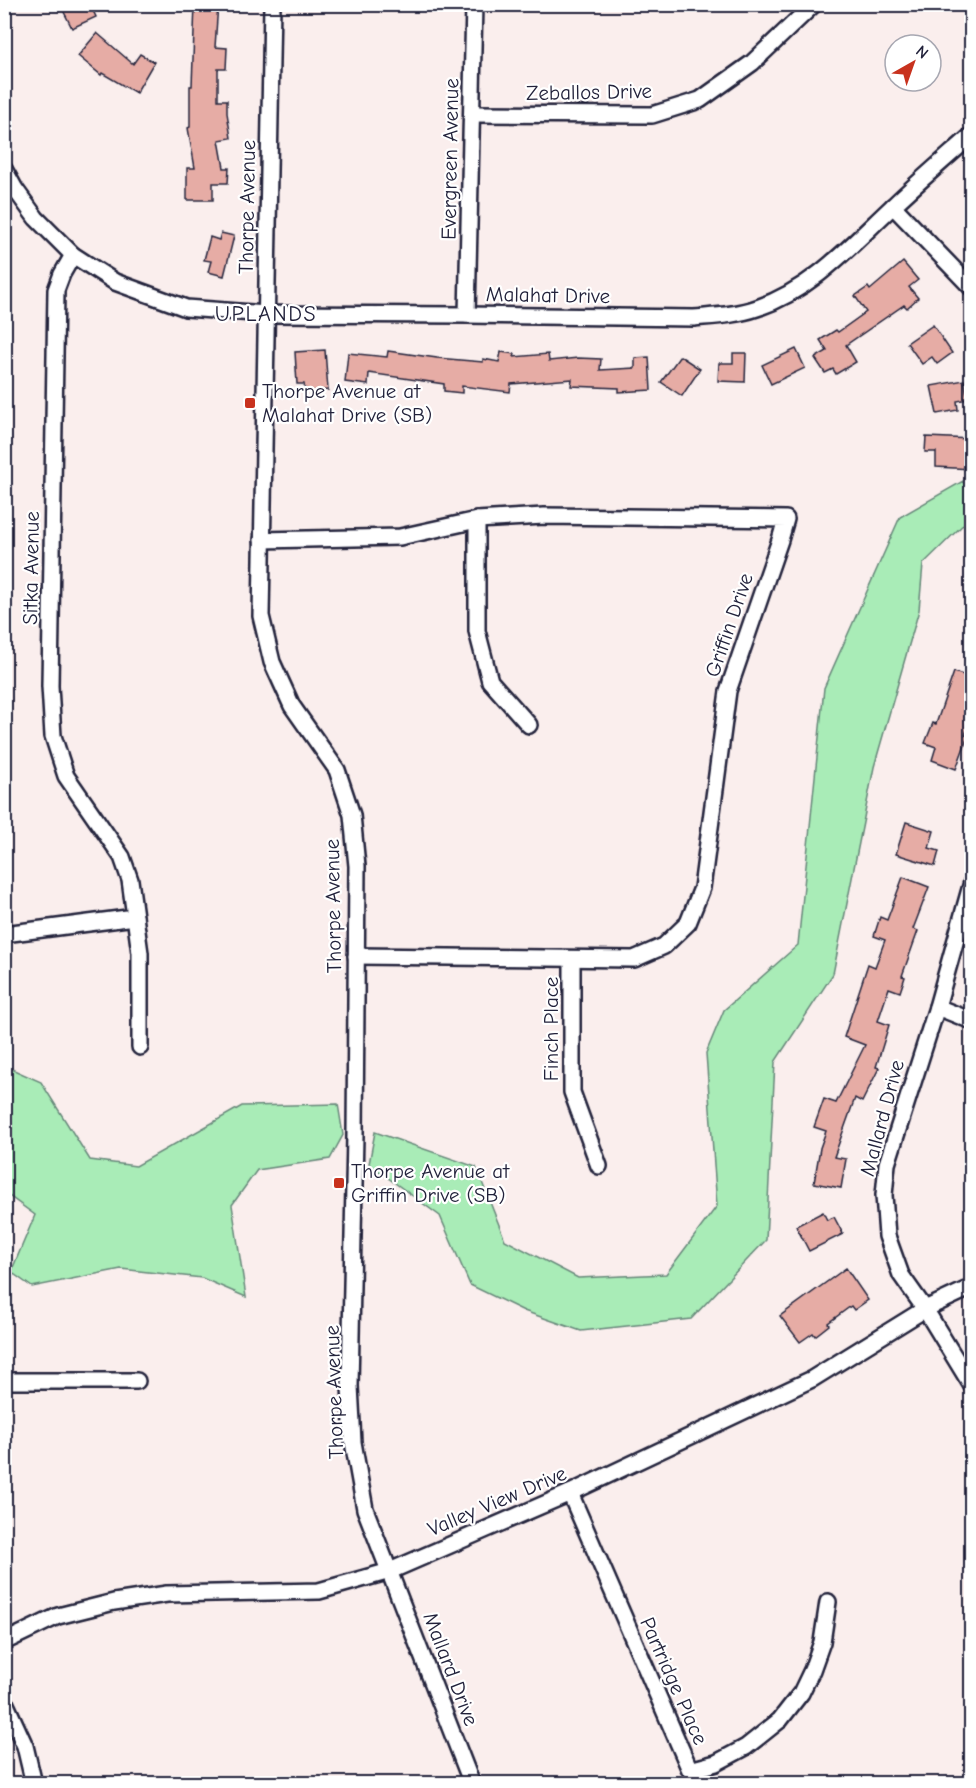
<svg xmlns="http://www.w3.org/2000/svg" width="976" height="1788" viewBox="0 0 976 1788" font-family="'Comic Neue',sans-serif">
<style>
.green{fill:#a9ecb7;stroke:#668779;stroke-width:1.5}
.building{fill:#e6aca5;stroke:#22223b;stroke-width:1.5}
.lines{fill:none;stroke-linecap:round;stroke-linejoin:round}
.minor-casing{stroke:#22223b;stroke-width:20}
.minor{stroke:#fff;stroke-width:15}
.poi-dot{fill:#c8321e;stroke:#fff;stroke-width:2}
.labels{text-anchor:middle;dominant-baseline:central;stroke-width:4.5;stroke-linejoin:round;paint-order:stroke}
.street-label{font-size:21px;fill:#22223b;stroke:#fff}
.poi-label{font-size:21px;fill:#22223b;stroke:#fff;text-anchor:start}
.neighbourhood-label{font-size:22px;letter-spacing:1.5px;fill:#22223b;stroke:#fff}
</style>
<rect width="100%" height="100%" fill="#faeeed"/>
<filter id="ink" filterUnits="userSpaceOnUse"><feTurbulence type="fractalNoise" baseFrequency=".0167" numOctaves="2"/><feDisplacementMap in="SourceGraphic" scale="12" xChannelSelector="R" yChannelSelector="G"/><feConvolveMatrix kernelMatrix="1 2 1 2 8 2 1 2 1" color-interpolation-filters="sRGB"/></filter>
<g filter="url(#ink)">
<g class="green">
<path d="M963,481l8,18v18l-48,47 -4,46 -45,157 -41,207 -58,88 -9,178 -75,79 -110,12 -57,-20 -54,-26 -30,-69 -71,-52 6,-32 101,35 29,73 73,38 88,-4 51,-68 -11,-153 18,-43 74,-65 26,-257 76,-171z"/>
<path d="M5,1066l36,16 49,78 46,6 106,-60 96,-2 5,31 -13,24 -73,11 -25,35 14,92 -44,-19 -81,-9 -89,18 -21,-15 24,-57 -30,-22z"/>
</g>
<g class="building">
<path d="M60,4h30l6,13 -24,11z"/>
<path d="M195,4h23l-3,43 12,1 -1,21h-8v31h9v13l4,25 -12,2 5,28h5l-1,15h-15v17h-26v-32h8l-7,-40 2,-1v-41h2z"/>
<path d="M97,33l36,31 7,-10 14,8 -18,31 -34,-20 -1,2 -23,-19z"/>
<path d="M221,233l13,3 -10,40 -16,-4 3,-11 -7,-1 6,-23 9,3z"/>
<path d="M903,262l15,18 -9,7 9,11 -11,10 -3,-3 -58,40 10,17 -20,12 -3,-5 -8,4 -10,-15 12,-7 -7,-11 16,-10 2,2 28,-20 -11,-16 13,-9 2,3z"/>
<path d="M933,325l19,28 -15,11 -5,-7 -10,7 -15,-21z"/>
<path d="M796,349l9,19 -34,16 -9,-19z"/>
<path d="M325,350l3,40 -23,2 -1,-8h-7l-2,-32z"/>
<path d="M388,351l49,7 46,4v-3l16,3 2,-10 14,2 -1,3 34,-3 1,7 29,-3 23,1 -1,11 35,-2v-10l14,-1 2,33 -32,2v-4l-48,-2 1,-7 -61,5 -1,8 -48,-6v7l-18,-2v-7l-75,-11 -1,12 -23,-3 3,-29 39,4z"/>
<path d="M733,353h13l-1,29 -27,-1 1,-18h14z"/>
<path d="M680,356l20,13 -18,27 -21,-14z"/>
<path d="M964,380l4,19 -11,2 1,9 -21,4 -6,-28z"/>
<path d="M926,437l46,2v30l-36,-2v-15h-11z"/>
<path d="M954,672l18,6v39l-7,18 3,1 -12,33 -24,-9 4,-13 -11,-4 8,-20 3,1z"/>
<path d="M906,822l28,9 -5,17 10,3 -4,15 -39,-12z"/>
<path d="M903,877l26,10 -16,42 5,2 -16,45 3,1 -5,15 -11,-4 -11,33 11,4 -13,42 3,1 -17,34 -7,-4 -21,59 12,2 -5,29 -27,-5 6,-35 6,-17 -12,-4 10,-28 12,4 29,-58 -21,-8 24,-73 7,3 10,-27 -11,-4 6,-19 7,3z"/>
<path d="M823,1212l4,8 7,-3 9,17 -34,17 -13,-25z"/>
<path d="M846,1268l22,32 -14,10 -3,-4 -23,17 1,2 -14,11 -2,-3 -13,9 -20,-26z"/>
</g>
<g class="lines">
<g class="minor-casing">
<g id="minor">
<path d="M272,4l-11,612 11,46 20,44 45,64 15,45 5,51 -2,269 -5,251 3,56 12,67 107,275"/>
<path d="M472,114l180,1 48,-15 52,-37 62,-59"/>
<path d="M4,169l11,20 21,29 37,37 42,27 71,26 80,6 201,1 227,3c21,-2 43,-3 63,-10 56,-19 94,-63 136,-102 25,-24 52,-47 79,-71"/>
<path d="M893,206l79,82"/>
<path d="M73,255l-11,19 -6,16 -6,396 3,50 13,40 56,81 8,23 10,73v94"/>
<path d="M467,315l7,-311"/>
<path d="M477,520v111l13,50 39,44"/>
<path d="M262,540l138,-3 77,-17 67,-4 242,3 -6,21 -52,151 -26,197 -14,35 -24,23 -30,13 -278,-3"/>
<path d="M972,882l-35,125 -50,157 -3,31 3,41 14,39 24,34 47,77"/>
<path d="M4,934l131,-17"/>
<path d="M572,959v133l27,74"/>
<path d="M937,1007l35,14"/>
<path d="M4,1381h133"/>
<path d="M570,1493l120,277 26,-7 30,-16 34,-27 21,-27 11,-23 10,-28 6,-40"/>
<path d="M4,1642l54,-26 56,-14 53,-8 152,-3 71,-20 180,-78 242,-114 113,-70 47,-22"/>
<path d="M4,1700l21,46 9,38"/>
</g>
</g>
<use href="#minor" class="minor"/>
</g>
</g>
<g class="poi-dot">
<rect x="244" y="397" width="12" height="12" rx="3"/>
<rect x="333" y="1177" width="12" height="12" rx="3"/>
</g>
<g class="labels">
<g class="street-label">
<text transform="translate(589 92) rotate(-1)">Zeballos Drive</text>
<text transform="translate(450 159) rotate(-89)">Evergreen Avenue</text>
<text transform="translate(247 207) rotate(-89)">Thorpe Avenue</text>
<text transform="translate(548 295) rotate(1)">Malahat Drive</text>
<text transform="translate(31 568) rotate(-89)">Sitka Avenue</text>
<text transform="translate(729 625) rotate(-71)">Griffin Drive</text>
<text transform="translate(333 906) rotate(-91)">Thorpe Avenue</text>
<text transform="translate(551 1029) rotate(-90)">Finch Place</text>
<text transform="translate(882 1118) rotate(-75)">Mallard Drive</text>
<text transform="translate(334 1392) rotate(-92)">Thorpe Avenue</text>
<text transform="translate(497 1501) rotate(-23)">Valley View Drive</text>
<text transform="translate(451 1669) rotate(69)">Mallard Drive</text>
<text transform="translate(674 1681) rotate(66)">Partridge Place</text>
</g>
<g class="poi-label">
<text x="262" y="391">Thorpe Avenue at<tspan x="262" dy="24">Malahat Drive (SB)</tspan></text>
<text x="351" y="1171">Thorpe Avenue at<tspan x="351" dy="24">Griffin Drive (SB)</tspan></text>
</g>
<g class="neighbourhood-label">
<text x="266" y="314">UPLANDS</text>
</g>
</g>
<rect width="976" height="1788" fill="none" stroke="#fff" stroke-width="24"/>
<rect x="12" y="12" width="952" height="1764" fill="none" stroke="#22223b" stroke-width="2" filter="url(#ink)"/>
<g transform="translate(913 63) rotate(40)"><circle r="28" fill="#ffffff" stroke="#a7a7b1" stroke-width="1.5"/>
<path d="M0-4.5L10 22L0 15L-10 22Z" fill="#c8321e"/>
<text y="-9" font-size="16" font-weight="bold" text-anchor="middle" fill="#22223b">N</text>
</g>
</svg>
